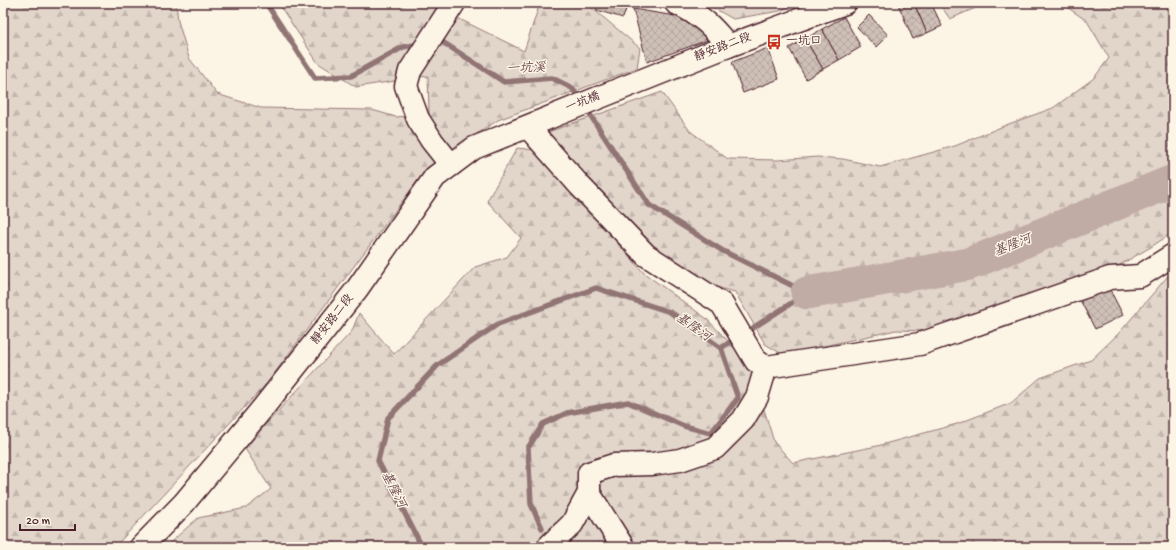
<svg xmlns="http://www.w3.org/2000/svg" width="1176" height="550" viewBox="0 0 1176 550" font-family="'Gochi Hand','LXGW WenKai TC',sans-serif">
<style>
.forest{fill:url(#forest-firs);stroke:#967a7a}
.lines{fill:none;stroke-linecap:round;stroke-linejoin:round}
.stream{stroke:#917474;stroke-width:5.5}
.river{stroke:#c0aca5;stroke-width:33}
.building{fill:url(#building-cross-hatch);stroke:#4a1f2b}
.minor-casing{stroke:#4a1f2b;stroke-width:25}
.major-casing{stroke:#4a1f2b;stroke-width:25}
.minor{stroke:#fcf5e5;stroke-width:22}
.major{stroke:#fcf5e5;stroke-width:22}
.labels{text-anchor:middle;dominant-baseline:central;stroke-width:3;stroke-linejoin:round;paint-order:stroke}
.poi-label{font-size:12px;fill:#4a1f2b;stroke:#fcf5e5;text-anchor:start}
.street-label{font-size:12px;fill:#4a1f2b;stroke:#fcf5e5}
.water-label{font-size:13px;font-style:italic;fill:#6d4950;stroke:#fcf5e5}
</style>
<defs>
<pattern id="forest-firs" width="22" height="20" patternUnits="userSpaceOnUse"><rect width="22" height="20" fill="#e2d5ca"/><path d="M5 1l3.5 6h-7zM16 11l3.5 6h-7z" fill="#c3b6ae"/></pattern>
<pattern id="building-cross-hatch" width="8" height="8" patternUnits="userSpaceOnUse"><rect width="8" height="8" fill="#cfc0b7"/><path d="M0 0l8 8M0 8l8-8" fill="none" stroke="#b3a59e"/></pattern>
</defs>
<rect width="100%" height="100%" fill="#fcf5e5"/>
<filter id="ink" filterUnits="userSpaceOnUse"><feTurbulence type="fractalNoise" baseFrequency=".025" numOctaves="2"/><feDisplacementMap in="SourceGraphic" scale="8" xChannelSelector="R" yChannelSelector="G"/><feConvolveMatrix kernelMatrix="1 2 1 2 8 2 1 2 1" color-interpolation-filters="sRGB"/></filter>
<g filter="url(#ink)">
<g class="forest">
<path d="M3,3h173l2,18 11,37 28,36 44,14 111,2 24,7 33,-3 -1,-38 -72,11 -38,-24 -40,-60h149l97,48 16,-48h55l-3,5 48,40 -3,20 -139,52 -71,48 -159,214 -145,156 -9,9h-111z"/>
<path d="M705,3h93l-18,8 -47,8z"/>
<path d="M939,3h48l-37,16z"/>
<path d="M1061,3h112v229l-22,15 -40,23 -184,61 -31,-1 -99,22 -15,2 -17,-10 -30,-52 -20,-5 -65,-36 -102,-119 114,-40 28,39 38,28 50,1 39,-3 26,2 37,8 75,-21 51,-21 47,-17 41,-30 15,-20 -22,-37z"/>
<path d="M517,148l18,2 12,13 97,110 63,46 39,41 11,14 5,29 12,39 19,21 84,-17 80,-22 54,-21 29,-25 51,-18 28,-27 54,-63v277h-1008l33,-29 48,-10 25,-19 -26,-40 23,-27 84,-91 7,-18 35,41 81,-87 32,-10 14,-19 -34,-37z"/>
</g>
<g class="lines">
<g class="stream">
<path d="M266,3l49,75 36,-2 52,-29 17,-3"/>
<path d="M436,42l5,-1 63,41 48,-4 20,10 8,12"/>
<path d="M585,107l64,98 74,46 84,42"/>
<path d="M745,333l62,-40"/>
<path d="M542,528l-11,-24 -3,-56 15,-24 24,-11 61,-11 56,24 27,7 27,-35 -17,-50"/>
<path d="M417,547l3,-4 -42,-82 10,-43 50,-53 60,-41 98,-36 74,24 51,36 17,-11"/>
</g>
<path class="river" d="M807,293l162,-29 204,-83"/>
</g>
<g class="building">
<path d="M598,3h30l-5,15 -27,-8z"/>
<path d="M901,3h13l13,30 -14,6 -15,-35z"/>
<path d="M914,3h17l11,23 -15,7z"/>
<path d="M633,9l73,12 7,17 -66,24z"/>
<path d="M869,15l19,20 -12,12 -19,-20z"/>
<path d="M844,17l17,30 -22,13 -17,-31z"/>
<path d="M822,29l17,31 -16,9 -18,-30z"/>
<path d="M805,39l18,30 -17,10 -17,-31z"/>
<path d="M768,48l11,31 -36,14 -11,-31z"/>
<path d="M1107,284l16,31 -28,14 -16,-31z"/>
</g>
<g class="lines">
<g class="minor-casing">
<g id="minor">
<path d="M676,3c24,12 36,22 52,43"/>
<path d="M528,127l52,59 66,69 76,49 34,57 10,6 154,-23 190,-66 30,-2 33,-21"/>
<path d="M451,165l-19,-24 -14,-22 -12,-33 4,-15 44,-68"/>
<path d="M589,493l34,54"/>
<path d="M548,547l24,-23 17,-31v-20l25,-8 38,-1 28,-4 35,-12 28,-28 14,-23 9,-30"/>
</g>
</g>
<g class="major-casing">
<path id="major" d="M141,547l43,-44 78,-94 95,-120 78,-112 39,-29 151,-61 103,-41 117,-43"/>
</g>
<use href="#minor" class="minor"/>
<use href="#major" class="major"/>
</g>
</g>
<defs>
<g id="bus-bare" transform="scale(1.2)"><path d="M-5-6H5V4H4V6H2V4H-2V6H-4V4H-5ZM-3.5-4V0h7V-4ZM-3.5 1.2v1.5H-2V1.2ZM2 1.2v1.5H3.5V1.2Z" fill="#c8321e" stroke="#fcf5e5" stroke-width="2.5" paint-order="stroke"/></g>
</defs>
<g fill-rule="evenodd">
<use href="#bus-bare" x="774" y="42"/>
</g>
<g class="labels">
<g class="poi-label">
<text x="786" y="42">一坑口</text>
</g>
<g class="street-label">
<text transform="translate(723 48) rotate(-21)">靜安路二段</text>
<text transform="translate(583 103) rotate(-22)">一坑橋</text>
<text transform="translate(333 320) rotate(-52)">靜安路二段</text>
</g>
<g class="water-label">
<text transform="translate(526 69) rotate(-2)">一坑溪</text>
<text transform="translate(1013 246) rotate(-22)">基隆河</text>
<text transform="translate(693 328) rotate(35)">基隆河</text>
<text transform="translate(393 490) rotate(63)">基隆河</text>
</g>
</g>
<rect width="1176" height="550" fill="none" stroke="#fcf5e5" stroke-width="16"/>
<rect x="8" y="8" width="1160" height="534" fill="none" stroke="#4a1f2b" stroke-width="1.5" filter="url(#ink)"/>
<path d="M20 524v6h55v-6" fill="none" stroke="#4a1f2b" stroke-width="2"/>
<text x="26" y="524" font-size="12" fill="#4a1f2b" stroke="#fcf5e5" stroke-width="3" paint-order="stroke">20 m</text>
</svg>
